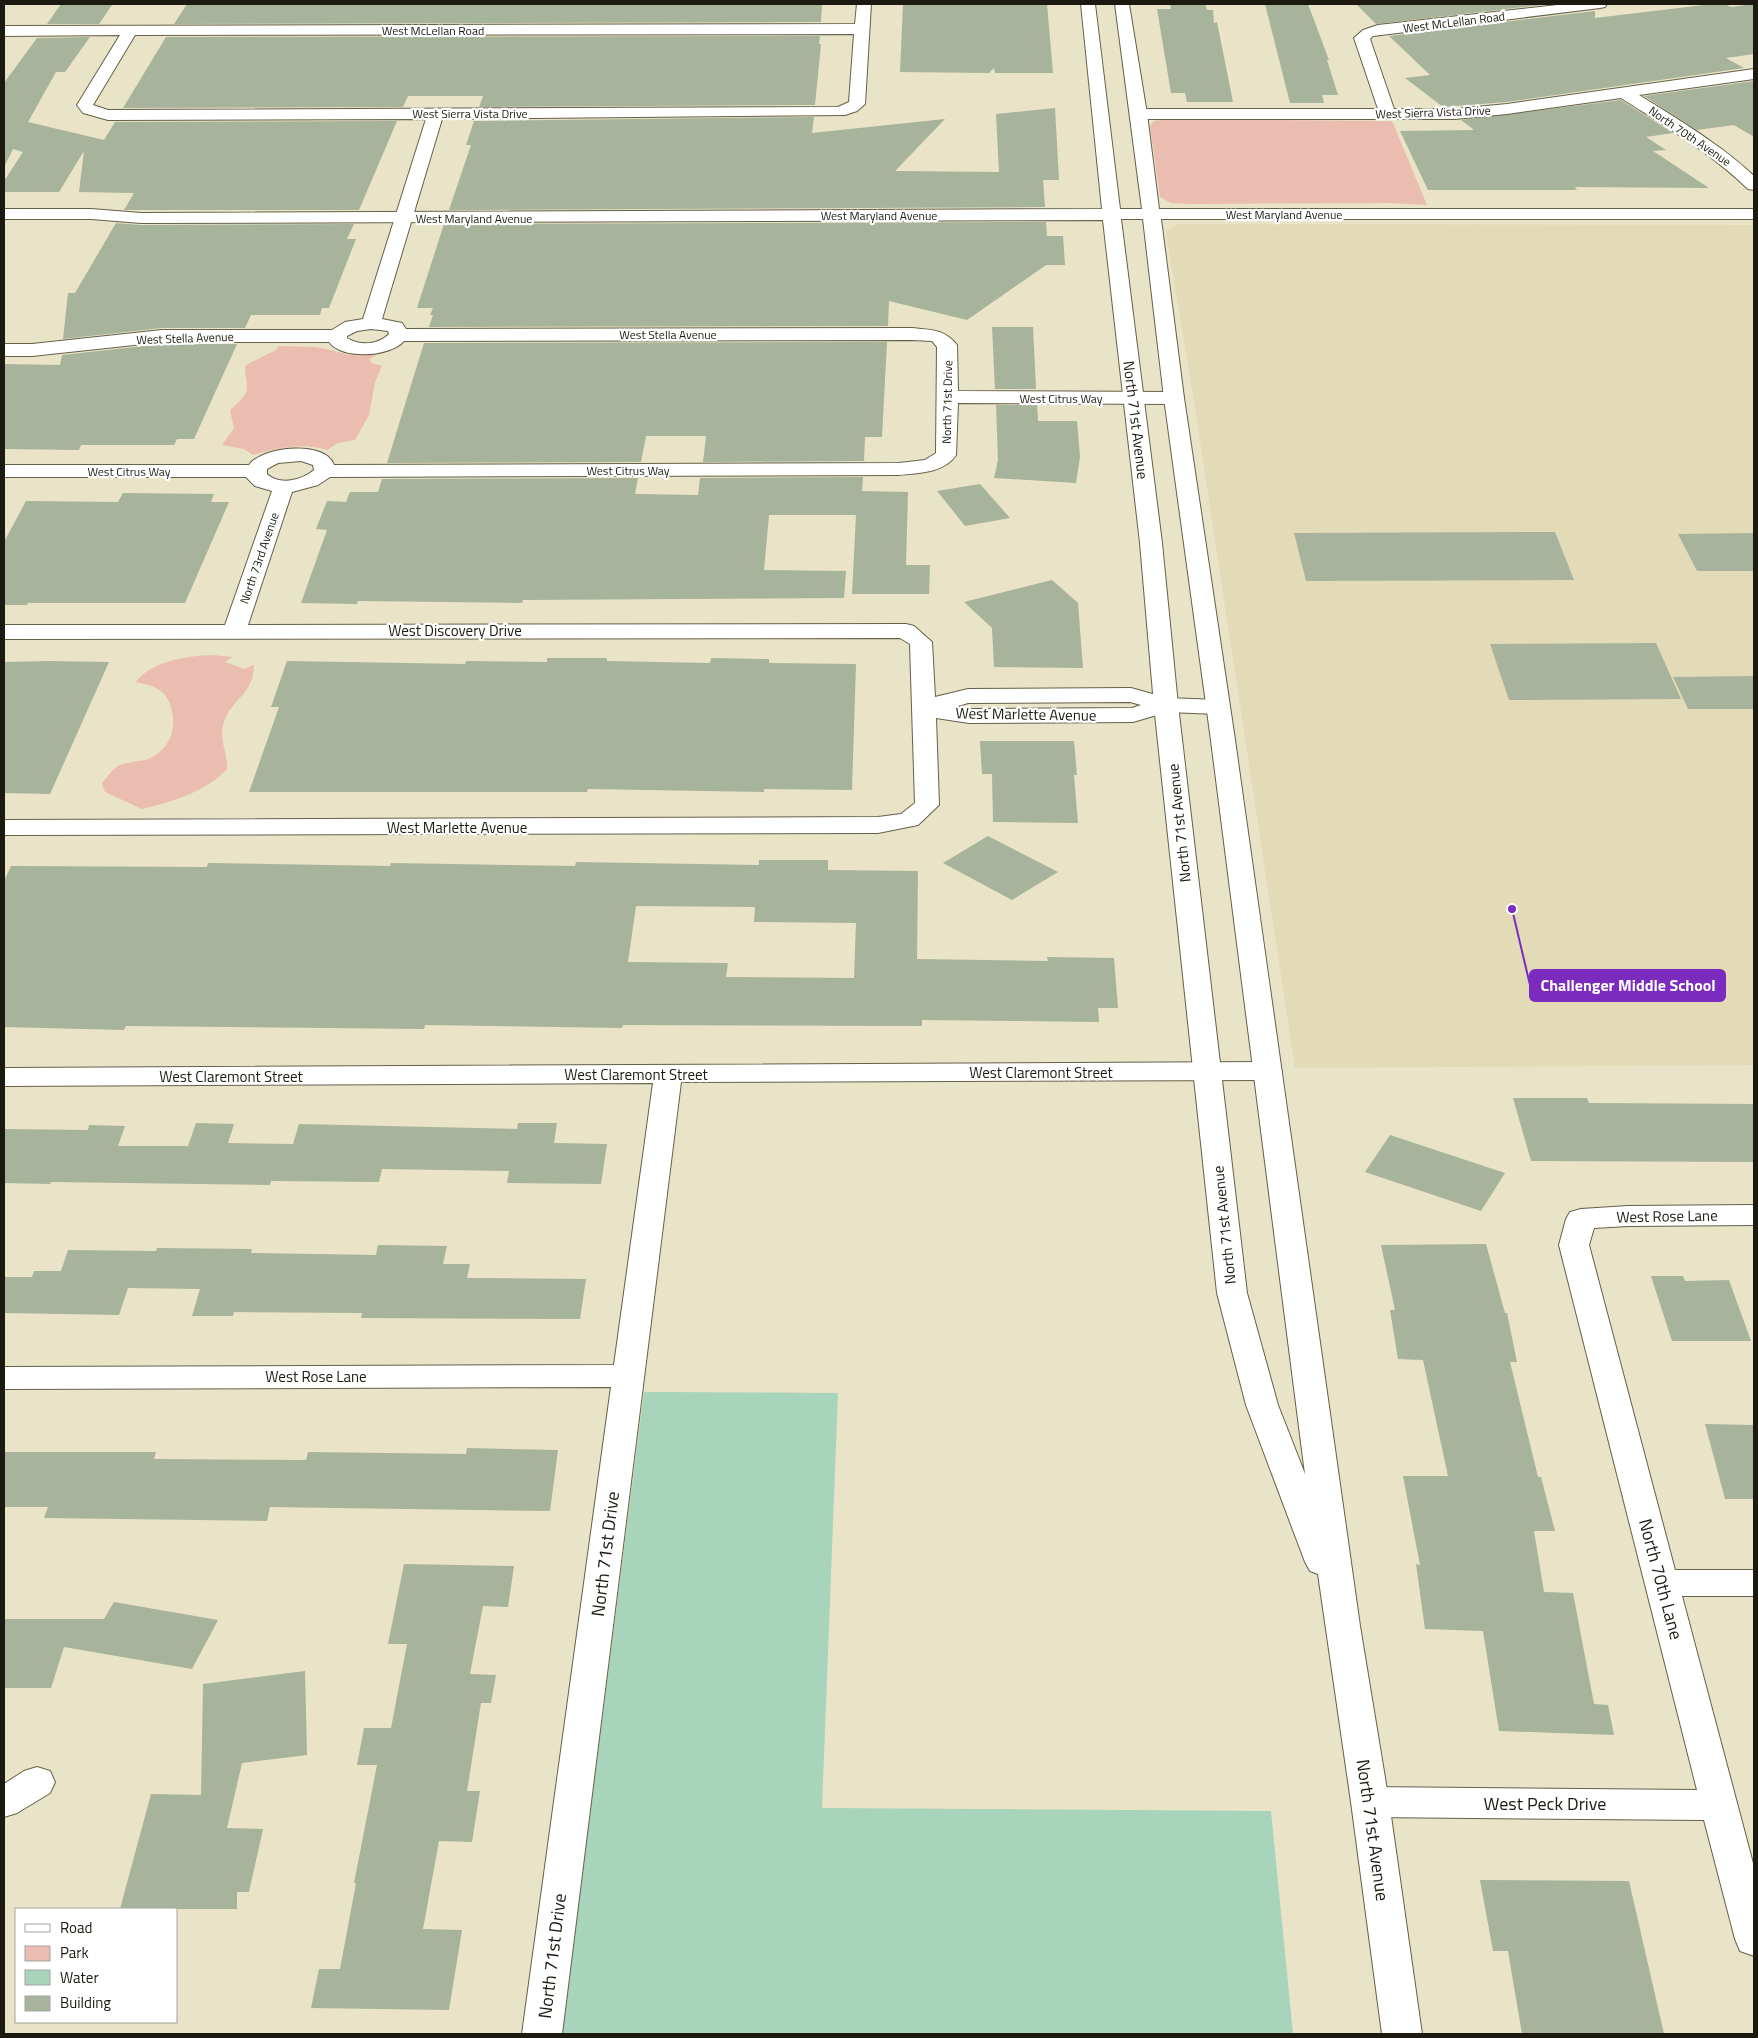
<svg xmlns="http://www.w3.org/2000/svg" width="1758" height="2038" viewBox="0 0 1758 2038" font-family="'Titillium Web',sans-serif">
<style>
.built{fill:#e3dbb7}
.green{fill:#ebbcb0}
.water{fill:#a7d4ba}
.building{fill:#a7b39a;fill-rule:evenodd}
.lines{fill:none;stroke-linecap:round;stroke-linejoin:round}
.street-casing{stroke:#656047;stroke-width:2}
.secondary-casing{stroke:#656047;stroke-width:2}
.street{fill:#fff;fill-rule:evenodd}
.secondary{fill:#fff;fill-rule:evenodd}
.labels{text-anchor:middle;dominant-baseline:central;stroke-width:4.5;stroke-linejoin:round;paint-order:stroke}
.far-street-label{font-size:12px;fill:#1c1a10;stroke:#fff}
.street-label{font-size:15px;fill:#1c1a10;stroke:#fff}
.near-street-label{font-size:18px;fill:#1c1a10;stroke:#fff}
.leader{fill:none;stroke:#7b2cbf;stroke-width:2}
.callout-dot{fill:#7b2cbf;stroke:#fff;stroke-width:2}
.callout{fill:#7b2cbf;stroke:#7b2cbf;stroke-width:2}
.callout-label{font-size:16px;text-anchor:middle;font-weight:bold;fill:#fff}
</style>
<rect width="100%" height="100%" fill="#e9e3c7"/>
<path class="built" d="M1178,224l576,1v840l-459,3 -104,-686 -25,-148 1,-4z"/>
<g class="green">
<path d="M1167,119l225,2 35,84 -38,-2 -198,1 -20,-1 -11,-6 -10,-71 4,-5z"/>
<path d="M278,346l39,1 34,8h26l-8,4 3,4 10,3 -7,16 -6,33 -14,25 -17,3 -11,7c-24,-8 -50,-2 -74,5l-9,-6 -22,-4 12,-17 -4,-17c4,-6 10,-9 14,-15 7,-9 -1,-21 2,-31l30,-15z"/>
<path d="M213,655l19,2 -7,5 19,7 10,-4c-1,30 -20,32 -29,54 -8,18 3,33 2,50 -21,23 -56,33 -85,40l-37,-17 -3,-9c5,-5 10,-14 16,-17 7,-4 19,-4 27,-6 23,-7 33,-30 26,-53 -5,-18 -19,-22 -35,-25 16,-22 52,-26 77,-27z"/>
</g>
<path class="water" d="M644,1392l194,1 -16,415 449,3 22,223h-731z"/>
<g class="building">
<path d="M61,4l51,1 -13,19h-52z"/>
<path d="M187,4h635l-1,18 -647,2z"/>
<path d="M903,4h144l6,69h-58l-1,-5 -5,5 -89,-1z"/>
<path d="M1170,4h35l2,6h6l1,13 3,-1 16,80h-46l-2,-9h-14l-14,-84h14z"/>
<path d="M1265,4h43l21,56h-2l11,35h-16l2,8h-34z"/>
<path d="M1356,4h195l-175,20z"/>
<path d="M1712,4h13l6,3 23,-3v50l-28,4 18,10 -237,34 -64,5 -38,-29 25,-3 -41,-39 206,-25v7z"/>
<path d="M820,36l-1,8h2l-6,61 -336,2 4,-11h-75l-5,11 -280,1 43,-71z"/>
<path d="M90,37l-25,35h-9l-28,50 76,18 11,-18 282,-1 -38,89h-235l10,-17 -55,-1 5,-41 -25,41h-55v-11l19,-29 -10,-3 -9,18v-84l33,-45z"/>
<path d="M1754,81v56l-20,-12 -37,5 -53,-34z"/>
<path d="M1621,100l52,33 -27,4 20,13 -13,1 56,37 -134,-1 2,3h-149l-28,-59 74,-1 -13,-10z"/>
<path d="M1055,108l4,72h-16l2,27 -596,3 22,-65h-5l8,-24 340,-4 -2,16 133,-14 -50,52 104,1 -3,-58z"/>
<path d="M1046,222l1,14h16l2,29h-19l-79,55 -78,-19 -1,25 -459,1 4,-12h-3l3,-7h-16l27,-84z"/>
<path d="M116,223l25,2 213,-1 -7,15h9l-27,69h-7l-2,7h-69l-6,13h-83l-99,11 5,-46h7z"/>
<path d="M992,327h41l3,62h-41z"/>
<path d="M887,342l-5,95h-17l-1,24 -161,1 3,-26h-60l-5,26 -254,1 37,-120z"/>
<path d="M162,344h75l-43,95h-17l-3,6h-93l-2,5 -75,-1v-85l56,1 2,-10z"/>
<path d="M996,405h41l1,16h39l3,36 -4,26 -82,-5 4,-18z"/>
<path d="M863,477l-1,14 46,1 -2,73h24l-1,29h-77l4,-79h-87l-5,55 82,1 -2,27 -321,2 -1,3 -164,-2 -1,3 -56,-1 26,-73 -11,-1 11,-28 19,1 4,-10h28l4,-13 256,-1 -3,16 63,1 2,-17z"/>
<path d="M980,484l30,34 -45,8 -28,-35z"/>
<path d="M123,493l91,1 -3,8h18l-44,101h-157l-1,2h-23v-63l22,-41 92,1z"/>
<path d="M1555,532l19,48 -268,1 -12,-48z"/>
<path d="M1754,533v38h-57l-19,-37z"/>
<path d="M1052,580l26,23 5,65 -89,-1 -2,-39 -28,-26z"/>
<path d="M1656,643l25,56 -172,1 -19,-56z"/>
<path d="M547,658h60v3l103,2 1,-5 58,1v4l87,1 -4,126 -88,-1v3l-176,-3 -1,3h-338l30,-85h-8l16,-46 178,3 1,-3 81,1z"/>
<path d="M49,661l60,1 -59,132 -46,-1v-131z"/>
<path d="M1754,676v33h-66l-15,-32z"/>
<path d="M980,741h94l3,34h-3l4,48 -85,-1 -1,-48h-10z"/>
<path d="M988,836l70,36 -46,28 -69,-37z"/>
<path d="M759,860h69v10l90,1 -1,88 131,2 -1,-4 67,1 4,50h-20l1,14 -177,-2v6l-299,-1 -1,3 -197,-3 -1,4 -298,-3 -2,4 -120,-3v-146l7,-15 196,1 1,-4 182,3 1,-3 184,3 1,-4 183,3zM636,906l119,1 -1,15 102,1 -2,55 -128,-1 2,-14 -100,-1z"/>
<path d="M1513,1098h74l2,5 165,1v58l-223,-1z"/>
<path d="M196,1123l38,1 -6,19 65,1 6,-20 218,5 1,-6h39l-3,20 53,1 -6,40 -94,-1 2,-12 -127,-2 -3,13 -108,-1 -1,4 -219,-3 -1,2 -46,-1v-54l84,1 1,-5 36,1 -7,20h70z"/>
<path d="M1390,1135l115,38 -24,38 -116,-39z"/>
<path d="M1486,1244l19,69h2l10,49h-7l28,115h3l14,54h-21l10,61 29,1 21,111 14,1 6,30 -115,-4 -16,-100 -58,-2 -9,-65 4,1 -17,-89h45l-25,-116 -25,-1 -8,-49h5l-14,-65z"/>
<path d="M378,1245l69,1 -4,18h27l-3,14 119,1 -6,40 -219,-1 1,-5 -128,-1 -1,4h-41l8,-27 -72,-1 -9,27 -115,-2v-36h28l2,-6h27l7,-21 88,1 1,-3 95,1 -1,4 125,2z"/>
<path d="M1651,1276h32l2,5 44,-1 22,61h-79z"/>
<path d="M1705,1424l49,1v74h-29z"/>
<path d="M467,1448l91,2 -8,61 -280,-4 -3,14 -223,-3 4,-11h-44v-55h152l-2,7 152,1 2,-8 158,2z"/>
<path d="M404,1564l110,2 -6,41 -25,-1 -13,68 26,1 -5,28h-10l-14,88h13l-8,51 -33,-1 -16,88 39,1 -13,80 -138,-2 8,-39h21l16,-86h-2l23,-118h-20l7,-37h27l16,-84h-19z"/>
<path d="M114,1602l104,18 -26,49 -128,-22 -13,41h-47v-69h100z"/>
<path d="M305,1671l2,84 -65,8 -15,65 36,1 -14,63h-12v17h-117l31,-115 50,1 2,-111z"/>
<path d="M1480,1880l149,1 35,153h-142l-14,-83h-15z"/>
</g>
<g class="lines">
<g class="street-casing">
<g id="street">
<path d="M857,4h14l-6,100 -8,7 -12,4 -403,4 -60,200 20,4 4,6 506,-1c18,2 33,1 45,17l1,46 216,1 7,2 3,4 -3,4 -7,2 -216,-1 -2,52c-12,18 -37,18 -57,20l-569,2 -12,8 -26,7 -44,133 658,-1 8,2 18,16 3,55 33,-8 163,-1 36,10 51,2 8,2 4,5 -4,5 -8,2 -51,-2 -34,10 -164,1 -33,-5 3,87 -21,20 -40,8 -874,2v-15l874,-3 23,-3 14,-11 -5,-159 -10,-6 -896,1v-14h221l47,-134 -17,-5 -9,-9h-242v-12h245c13,-19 77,-25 85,0l565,-2 26,-3 11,-7 1,-106 -5,-6 -20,-1 -508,1c-14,16 -62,19 -75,1h-167l-130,14h-28v-12h28l130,-14h170l13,-8 18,-3 63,-200 -318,1 -25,-7 -6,-8 43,-70 -116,1v-10l851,-2zM854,34l-5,68 -11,5 -730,3 -15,-5 42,-70zM371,329l17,2 1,3c-11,11 -29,12 -42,4v-2l10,-5zM301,461l12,4 1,5c-12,10 -34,16 -47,4v-5l11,-6zM1130,702l11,3 -9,3 -163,1 -14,-2 13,-4z"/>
<path d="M1566,4h41l-2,3 -5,1 -227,28 -3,3 24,70h61l52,-5 247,-35v10l-115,16c40,25 81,49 115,81v14l-6,-1c-38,-37 -83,-63 -127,-91l-114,16 -52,5h-316l-6,-2 -2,-3 2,-3 6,-2h239l-24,-71 9,-8 15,-5z"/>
<path d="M1268,1062l10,3 4,6 -4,6 -10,3 -587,2 -119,952h-40l89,-647 -607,2v-22l610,-2 39,-282 -649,3v-18z"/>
<path d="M1754,1205v20l-126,1 -34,2 -5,17 86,325h79v26h-72l72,271v89l-14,-5 -5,-12 -31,-119 -334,-3 -13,-4 -6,-11 6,-11 13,-4 327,3 -138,-545 7,-26 4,-7 11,-3 47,-3z"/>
<path d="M37,1767l13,4 5,11 -5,11 -33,20 -13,4v-33l20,-13z"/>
</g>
</g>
<g class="secondary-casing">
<path id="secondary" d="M1081,4h14l25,205h22l-27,-205h14l18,110 12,95h595v10h-593l23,179 50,335 126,893 29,176 33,232h-40l-31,-232 -33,-228 -8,-3 -5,-9 -59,-157 -29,-112 -63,-588 -14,-162 -37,-323 -962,3 -50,-4h-87v-10h87l50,4 961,-4zM1121,219h22l21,179 46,335 95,741 -27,-69 -31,-112 -69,-588 -16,-162z"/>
</g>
<use href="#street" class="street"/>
<use href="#secondary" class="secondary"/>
</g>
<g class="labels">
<g class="far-street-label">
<text transform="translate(1454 22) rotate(-7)">West McLellan Road</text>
<text x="433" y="30">West McLellan Road</text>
<text transform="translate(1433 112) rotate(-2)">West Sierra Vista Drive</text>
<text x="470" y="113">West Sierra Vista Drive</text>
<text transform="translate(1690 136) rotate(34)">North 70th Avenue</text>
<text x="1284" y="214">West Maryland Avenue</text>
<text x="879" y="215">West Maryland Avenue</text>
<text x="474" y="218">West Maryland Avenue</text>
<text x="668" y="334">West Stella Avenue</text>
<text transform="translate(185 338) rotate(-2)">West Stella Avenue</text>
<text x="1061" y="398">West Citrus Way</text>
<text transform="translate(947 402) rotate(-89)">North 71st Drive</text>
<text x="628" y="470">West Citrus Way</text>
<text x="129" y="471">West Citrus Way</text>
<text transform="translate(259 558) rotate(-71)">North 73rd Avenue</text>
</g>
<g class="street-label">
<text transform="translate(1136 420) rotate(83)">North 71st Avenue</text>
<text x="455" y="630">West Discovery Drive</text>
<text transform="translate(1026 714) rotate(1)">West Marlette Avenue</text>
<text transform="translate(1179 823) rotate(-96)">North 71st Avenue</text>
<text x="457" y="827">West Marlette Avenue</text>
<text x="1041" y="1072">West Claremont Street</text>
<text x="636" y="1074">West Claremont Street</text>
<text x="231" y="1076">West Claremont Street</text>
<text transform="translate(1667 1216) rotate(-1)">West Rose Lane</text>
<text transform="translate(1224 1225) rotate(-96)">North 71st Avenue</text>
<text x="316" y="1376">West Rose Lane</text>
</g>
<g class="near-street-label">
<text transform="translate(605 1554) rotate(-83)">North 71st Drive</text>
<text transform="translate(1661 1579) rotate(75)">North 70th Lane</text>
<text x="1545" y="1803">West Peck Drive</text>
<text transform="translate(1373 1830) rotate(82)">North 71st Avenue</text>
<text transform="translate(552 1956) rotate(-83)">North 71st Drive</text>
</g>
</g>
<path class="leader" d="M1512 909L1530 985"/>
<circle class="callout-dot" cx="1512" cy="909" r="5"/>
<rect class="callout" x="1530" y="970" width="195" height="31" rx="5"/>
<g class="callout-label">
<text x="1628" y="991">Challenger Middle School</text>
</g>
<rect width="1758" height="2038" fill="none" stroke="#1c1a10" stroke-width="10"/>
<rect x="15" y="1908" width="162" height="115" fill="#ffffff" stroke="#a4a39f"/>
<rect x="25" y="1924" width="25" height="8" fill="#ffffff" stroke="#a4a39f"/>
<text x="60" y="1933" font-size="15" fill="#1c1a10">Road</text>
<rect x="25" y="1946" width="25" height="15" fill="#ebbcb0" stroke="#a4a39f"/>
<text x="60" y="1958" font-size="15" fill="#1c1a10">Park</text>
<rect x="25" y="1970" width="25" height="15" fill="#a7d4ba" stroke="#a4a39f"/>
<text x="60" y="1983" font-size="15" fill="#1c1a10">Water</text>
<rect x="25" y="1996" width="25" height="15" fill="#a7b39a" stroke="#a4a39f"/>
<text x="60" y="2008" font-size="15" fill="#1c1a10">Building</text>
</svg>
